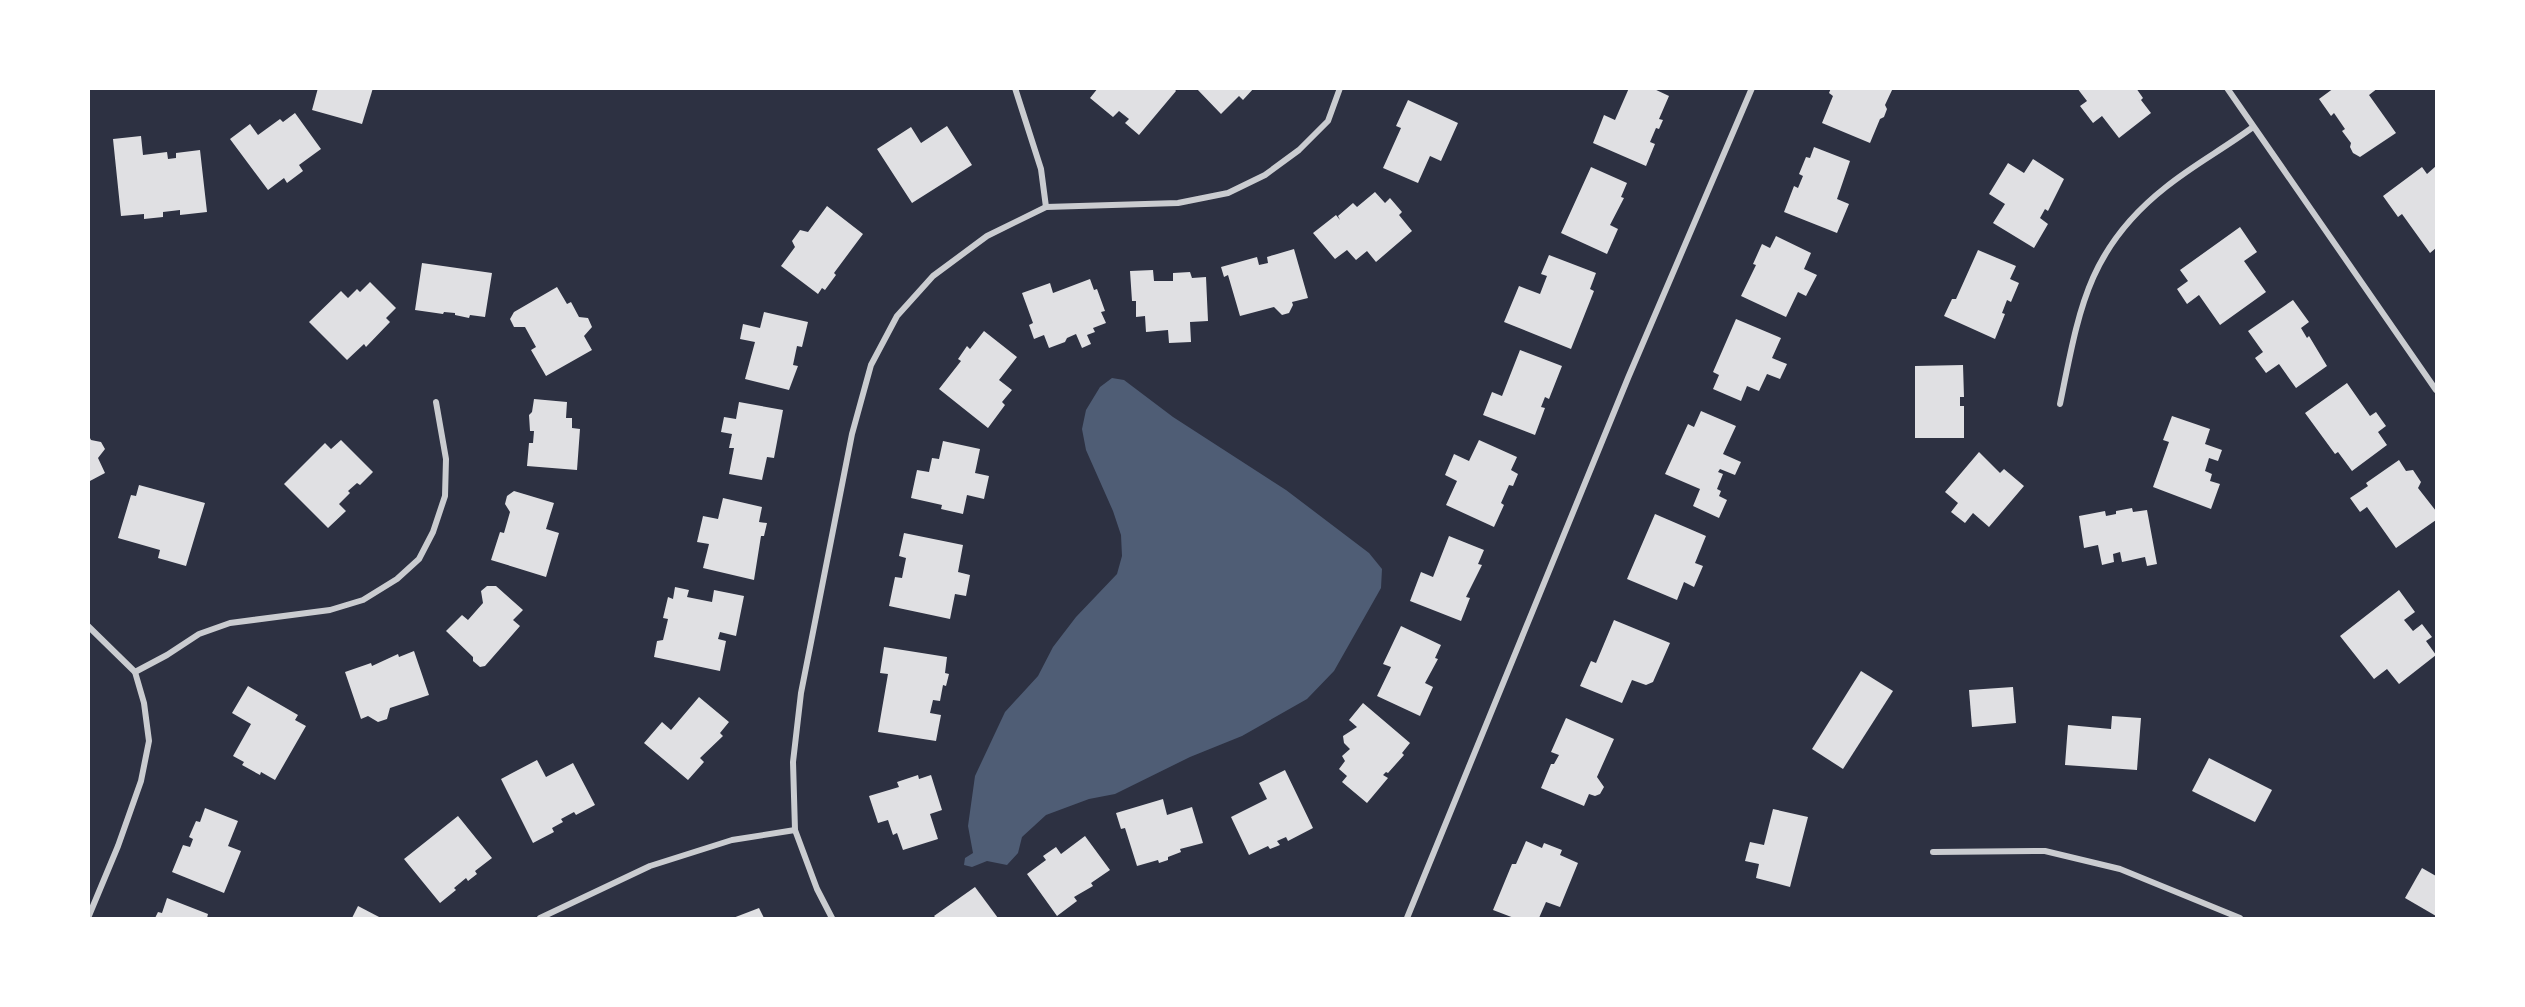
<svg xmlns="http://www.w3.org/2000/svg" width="2525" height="1007" viewBox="0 0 2525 1007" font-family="Quicksand,sans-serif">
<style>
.water{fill:#4f5d75}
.building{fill:#e0e0e3}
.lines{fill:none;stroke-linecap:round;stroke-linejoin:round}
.minor{stroke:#caccd0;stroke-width:6}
</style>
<rect width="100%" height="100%" fill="#2d3142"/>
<path class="water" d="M1112,378l12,2 49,37 113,73 83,63 13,16 -1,19 -47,83 -27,28 -65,37 -52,21 -75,37 -26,5 -43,16 -24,22 -4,16 -11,12 -20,-4 -15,6 -8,-2 1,-7 8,-5 -5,-27 7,-50 30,-64 33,-36 15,-29 23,-30 41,-43 5,-18 -1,-21 -8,-24 -27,-61 -4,-21 4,-19 14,-23z"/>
<g class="building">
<path d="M318,88h55l-11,36 -50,-14z"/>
<path d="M1098,88h76l2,3 -37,44 -14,-12 4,-4 -10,-8 -6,6 -23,-19z"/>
<path d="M1196,88h58l-11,12 -4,-4 -18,18z"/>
<path d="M1629,88h23l17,8 -10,23 4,1 -4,9 -3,-1 -6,14 5,2 -9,22 -53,-23 11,-28 11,5z"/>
<path d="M1831,88h62l-8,17 2,4 -3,8 -4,2 -10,24 -48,-20 11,-27 -4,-3z"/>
<path d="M2077,88h59l7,10 -2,2 10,13 -32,25 -17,-22 -9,7 -13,-17 7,-5z"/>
<path d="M2334,88h44l-9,7 27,38 -36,24 -7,-4 -3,-6 1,-4 -9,-12 3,-2 -11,-16 -3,3 -12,-17z"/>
<path d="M1408,100l50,23 -17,38 -11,-5 -12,27 -35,-15 18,-40 -5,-2z"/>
<path d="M295,113l26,36 -22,16 4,6 -16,12 -3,-5 -16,12 -38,-51 20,-15 8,11 22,-16 3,3z"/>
<path d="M947,126l25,39 -60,38 -35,-54 34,-22 10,16z"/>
<path d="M141,136l2,19 24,-3 1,7 8,-1v-5l24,-3 7,62 -27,3v-5l-17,2v5l-19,2v-5l-23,2 -8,-77z"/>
<path d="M1814,147l36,14 -13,38 12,5 -12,29 -53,-21 10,-26 4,2 5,-12 -4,-2 7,-17 4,1z"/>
<path d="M2033,159l31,20 -16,32 -3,-2 -5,9 8,6 -14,24 -41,-25 12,-19 -16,-10 19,-31 16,10z"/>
<path d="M2436,166v82l-6,5 -28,-39 -4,3 -15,-21 39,-29 5,7z"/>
<path d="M1591,167l36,16 -6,14 3,1 -14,27 8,4 -11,25 -46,-21z"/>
<path d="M1375,192l10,11 5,-5 12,14 -3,3 13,16 -36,31 -9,-11 -11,9 -9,-10 -12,9 -22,-26 23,-18 4,5 -2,-4 15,-13 4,4z"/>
<path d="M827,206l36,28 -29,39 2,2 -11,15 -3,-2 -4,6 -37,-28 14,-19 -3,-6 8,-11 8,2z"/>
<path d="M2240,227l17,25 -13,9 22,31 -46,33 -21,-30 -12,9 -10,-15 11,-8 -8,-11z"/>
<path d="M1776,236l35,17 -7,16 13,6 -11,21 -8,-4 -12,25 -45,-21 15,-31 -3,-1 9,-20 8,4z"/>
<path d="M1294,249l14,49 -16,4 1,3 -4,8 -7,2 -8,-8 -34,9 -12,-41 -4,2 -3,-10 36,-10 2,8 9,-2 -1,-6z"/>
<path d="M1978,250l38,16 -6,13 9,4 -8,19 -4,-2 -5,13 3,1 -10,25 -51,-23 8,-17h4z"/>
<path d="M1549,255l47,18 -6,16 4,2 -23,58 -67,-27 15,-36 21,8 7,-18 -6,-2z"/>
<path d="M422,263l70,10 -7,44 -15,-2 -1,3 -14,-3v-2l-11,-1 -1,2 -28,-4z"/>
<path d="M1153,270l1,11h19v-8l17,-1 2,6 14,-1 2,44 -18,1 1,20 -22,1 -1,-13 -22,2 -1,-16 -9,1v-16h-4l-2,-30z"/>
<path d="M1090,279l4,11 3,-1 8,22 -4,1 5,11 -13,5 2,4 -8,3 4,9 -9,4 -6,-14 -9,4 -2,4 -16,6 -5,-13 -10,4 -5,-14 4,-2 -11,-30 28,-10 3,10z"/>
<path d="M370,282l26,26 -10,10 4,4 -24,25 -2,-3 -17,16 -38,-38 32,-31 7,7 9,-9 3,3z"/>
<path d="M557,287l10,17 4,-2 8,15 9,1 4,9 -8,9 8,14 -46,26 -15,-26 5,-3 -11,-20h-11l-4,-8 4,-7z"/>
<path d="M2293,300l16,22 -8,6 6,10 2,-2 18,30 -31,22 -17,-24 -13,9 -11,-15 8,-6 -15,-21z"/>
<path d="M764,312l44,10 -6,25 -5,-1 -4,19 5,1 -9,24 -44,-11 10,-37 -15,-3 3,-15 17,4z"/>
<path d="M1736,319l45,19 -9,20 15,6 -7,15 -13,-5 -8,17 -12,-5 -6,15 -28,-12 6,-14 -6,-3z"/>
<path d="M984,331l33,26 -18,23 13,10 -10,12 3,3 -17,23 -49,-39 22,-28 -3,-2 9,-13 3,3z"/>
<path d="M1520,350l42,16 -13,33 -4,-2 -4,10 4,1 -10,27 -52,-20 9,-23 10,4z"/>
<path d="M1963,365l1,32h-4v9h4v32h-49v-72z"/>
<path d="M2347,383l23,33 6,-4 10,14 -8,6 9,13 -35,26 -14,-19 -3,2 -30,-41z"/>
<path d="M534,399l33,3 -1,16h6v10l8,1 -3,41 -50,-4 2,-23h4l1,-12h-4l-1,-16 3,-3z"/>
<path d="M739,402l44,8 -9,48 -7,-1 -5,23 -33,-6 5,-26h-5l3,-14 -11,-2 3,-15 12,2z"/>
<path d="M1701,411l35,15 -13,28 18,8 -6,13 -15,-6 -2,3 5,2 -6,15 4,2 -2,5 8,4 -8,18 -26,-12 7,-17 -35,-15 23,-50 6,3z"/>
<path d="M2172,416l38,13 -5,15 17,6 -4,11 -9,-3 -4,13 7,3 -2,7 10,3 -9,25 -58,-22 16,-45 -6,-2z"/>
<path d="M88,434l3,6 10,2 4,7 -7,9 7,15 -17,9z"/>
<path d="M341,440l32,32 -13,13 -3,-2 -9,8 2,2 -11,11 7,7 -18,17 -44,-44 41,-41 6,6z"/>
<path d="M1479,440l38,17 -6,13 7,4 -5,12 -4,-1 -8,18 3,2 -10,22 -48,-22 11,-24 -12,-6 9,-21 15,7z"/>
<path d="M943,441l37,8 -5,24 14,3 -5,23 -17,-4 -4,19 -22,-5 1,-4 -31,-7 6,-28 12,2 3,-14 7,1z"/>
<path d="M1979,452l21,21 4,-4 20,17 -35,41 -16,-14 -8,10 -14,-11 7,-9 -13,-11z"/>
<path d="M2399,460l7,11 7,-1 8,12 -3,6 18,23v9l-40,28 -29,-41 -7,5 -10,-14 18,-12 -2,-3z"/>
<path d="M139,485l66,18 -19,63 -28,-8 2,-8 -42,-12 13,-43 5,1z"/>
<path d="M514,491l40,12 -8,26 13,4 -13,44 -55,-17 9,-28 4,1 6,-21 -5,-8 2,-8z"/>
<path d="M723,498l39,9 -3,15 8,1 -3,13h-3l-7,44 -51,-12 6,-24 -12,-2 6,-26 15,3z"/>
<path d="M2132,508l1,4 14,-2 10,54 -10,2 -2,-9 -23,5 -2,-10 -7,2 1,8 -12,3 -4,-20 -14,3 -5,-32 26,-5 1,5 10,-2v-3z"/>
<path d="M1655,514l51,22 -11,27 8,3 -9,21 -10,-5 -7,18 -50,-21z"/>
<path d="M904,533l59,12 -5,27 12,3 -4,21 -11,-2 -5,25 -61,-13 6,-29 7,1 4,-20 -7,-2z"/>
<path d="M1449,536l35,14 -6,14 4,1 -16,32 4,1 -9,23 -51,-20 11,-29 12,5z"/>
<path d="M487,586h9l27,24 -10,10 7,6 -35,40 -5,1 -7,-6v-4l-27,-26 16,-16 6,5 15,-17 -2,-12z"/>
<path d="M675,587l14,3 -2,7 25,5 2,-12 30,6 -8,40 -16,-4 -2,7 8,2 -6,30 -66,-14 3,-16 6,-1 5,-21 -5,-1 5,-21 5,2z"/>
<path d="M2399,590l16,22 -11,8 9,11 9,-7 10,13 -6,4 10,14 -37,29 -12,-15 -13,10 -34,-43z"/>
<path d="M1614,620l56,23 -17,39 -7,3 -14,-5 -10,23 -42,-17 11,-25 5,2z"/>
<path d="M1401,626l40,19 -6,13 3,1 -13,24 8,4 -13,29 -43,-20 14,-29 -8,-3z"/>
<path d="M884,647l63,10 -2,16 4,1 -3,12 -3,-1 -3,16 -7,-1 -3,13 11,2 -5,26 -58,-9 10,-58 -8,-1z"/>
<path d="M414,651l15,44 -39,13 -3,11 -9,3 -10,-6 -7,3 -16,-47 26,-9 1,3 26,-12 1,3z"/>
<path d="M1861,671l32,20 -50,78 -31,-20z"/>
<path d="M248,686l50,29 -3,5 11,6 -31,54 -14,-8 -1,3 -18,-10 2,-3 -11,-6 18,-32 -19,-11z"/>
<path d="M2013,687l3,36 -44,4 -3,-37z"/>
<path d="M699,697l30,25 -9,11 3,3 -23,22 4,4 -16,18 -44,-37 18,-21 9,8z"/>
<path d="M1363,703l47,40 -8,10 2,2 -16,18 -2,-1 -3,3 5,3 -21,25 -25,-21 5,-6 -8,-7 6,-8 -3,-5 8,-7 -6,-6 -1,-7 14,-9 -8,-7z"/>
<path d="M2112,716l29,2 -4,52 -72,-5 3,-40 43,4z"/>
<path d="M1566,718l48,21 -17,38 7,10 -4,7 -5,2 -6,-2 -5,12 -43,-18 10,-24h3l5,-9 -8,-3z"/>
<path d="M2209,758l63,32 -17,32 -63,-31z"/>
<path d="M537,760l9,17 27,-14 22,42 -19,10 -2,-3 -13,7 2,3 -11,6 2,4 -21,11 -32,-64z"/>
<path d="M1285,770l28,58 -25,13 -2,-4 -9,4 3,4 -10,4 -2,-3 -19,9 -18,-38 36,-18 -8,-16z"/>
<path d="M918,775l1,4 12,-4 11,35 -12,4 8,25 -35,11 -6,-17 -4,2 -5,-15 -10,3 -9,-27 30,-9 -2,-5z"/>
<path d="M1163,799l4,16 25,-8 11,36 -23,6 1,3 -13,5v3l-9,3 -1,-3 -21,6 -12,-38 -4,1 -5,-16z"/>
<path d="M205,808l33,13 -10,25 13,5 -17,42 -52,-21 11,-27 7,2 3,-8 -4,-2 7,-16 4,1z"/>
<path d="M1773,809l35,8 -18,70 -34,-9 3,-14 -14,-3 5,-19 14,3z"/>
<path d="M458,816l34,42 -17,13 2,3 -9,7 -2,-3 -12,10 2,2 -16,13 -36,-44z"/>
<path d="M1085,836l25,34 -19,13 2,3 -19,11 3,4 -20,15 -30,-42 19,-14 -3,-4 13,-9 5,7z"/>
<path d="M1526,841l16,7 2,-5 18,7 -2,5 18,8 -18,44 -14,-5 -7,16h-25l-21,-8 19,-46h4z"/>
<path d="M2422,868l14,8v40l-31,-18z"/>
<path d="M975,887l23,31h-62l-2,-2z"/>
<path d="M167,898l41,16 -1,4h-52l3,-6 4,1z"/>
<path d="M358,906l23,12h-29z"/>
<path d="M759,908l5,10h-31z"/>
</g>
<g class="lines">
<g class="minor">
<path d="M1015,88l26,81 5,38"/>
<path d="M2227,88l209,302"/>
<path d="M2060,404c19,-93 27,-155 106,-217 27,-22 59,-39 87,-60"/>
<path d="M88,626l47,46 9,31 5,38 -8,40 -23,65 -30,72"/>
<path d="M135,672l32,-17 32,-21 31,-11 100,-13 33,-10 34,-21 22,-20 14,-27 12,-36 1,-37 -10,-57"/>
<path d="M1933,852l112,-1 75,18 120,49"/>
<path d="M540,918l110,-52 82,-26 63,-10"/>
<path d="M832,918l-15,-29 -22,-59 -2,-68 8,-69 51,-259 19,-69 26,-49 36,-40 54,-40 59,-29 132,-4 50,-10 37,-18 34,-25 29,-29 12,-33"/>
<path d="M1407,918l221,-540 124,-290"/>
</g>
</g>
<rect width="2525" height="1007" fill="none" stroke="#ffffff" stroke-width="180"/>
</svg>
